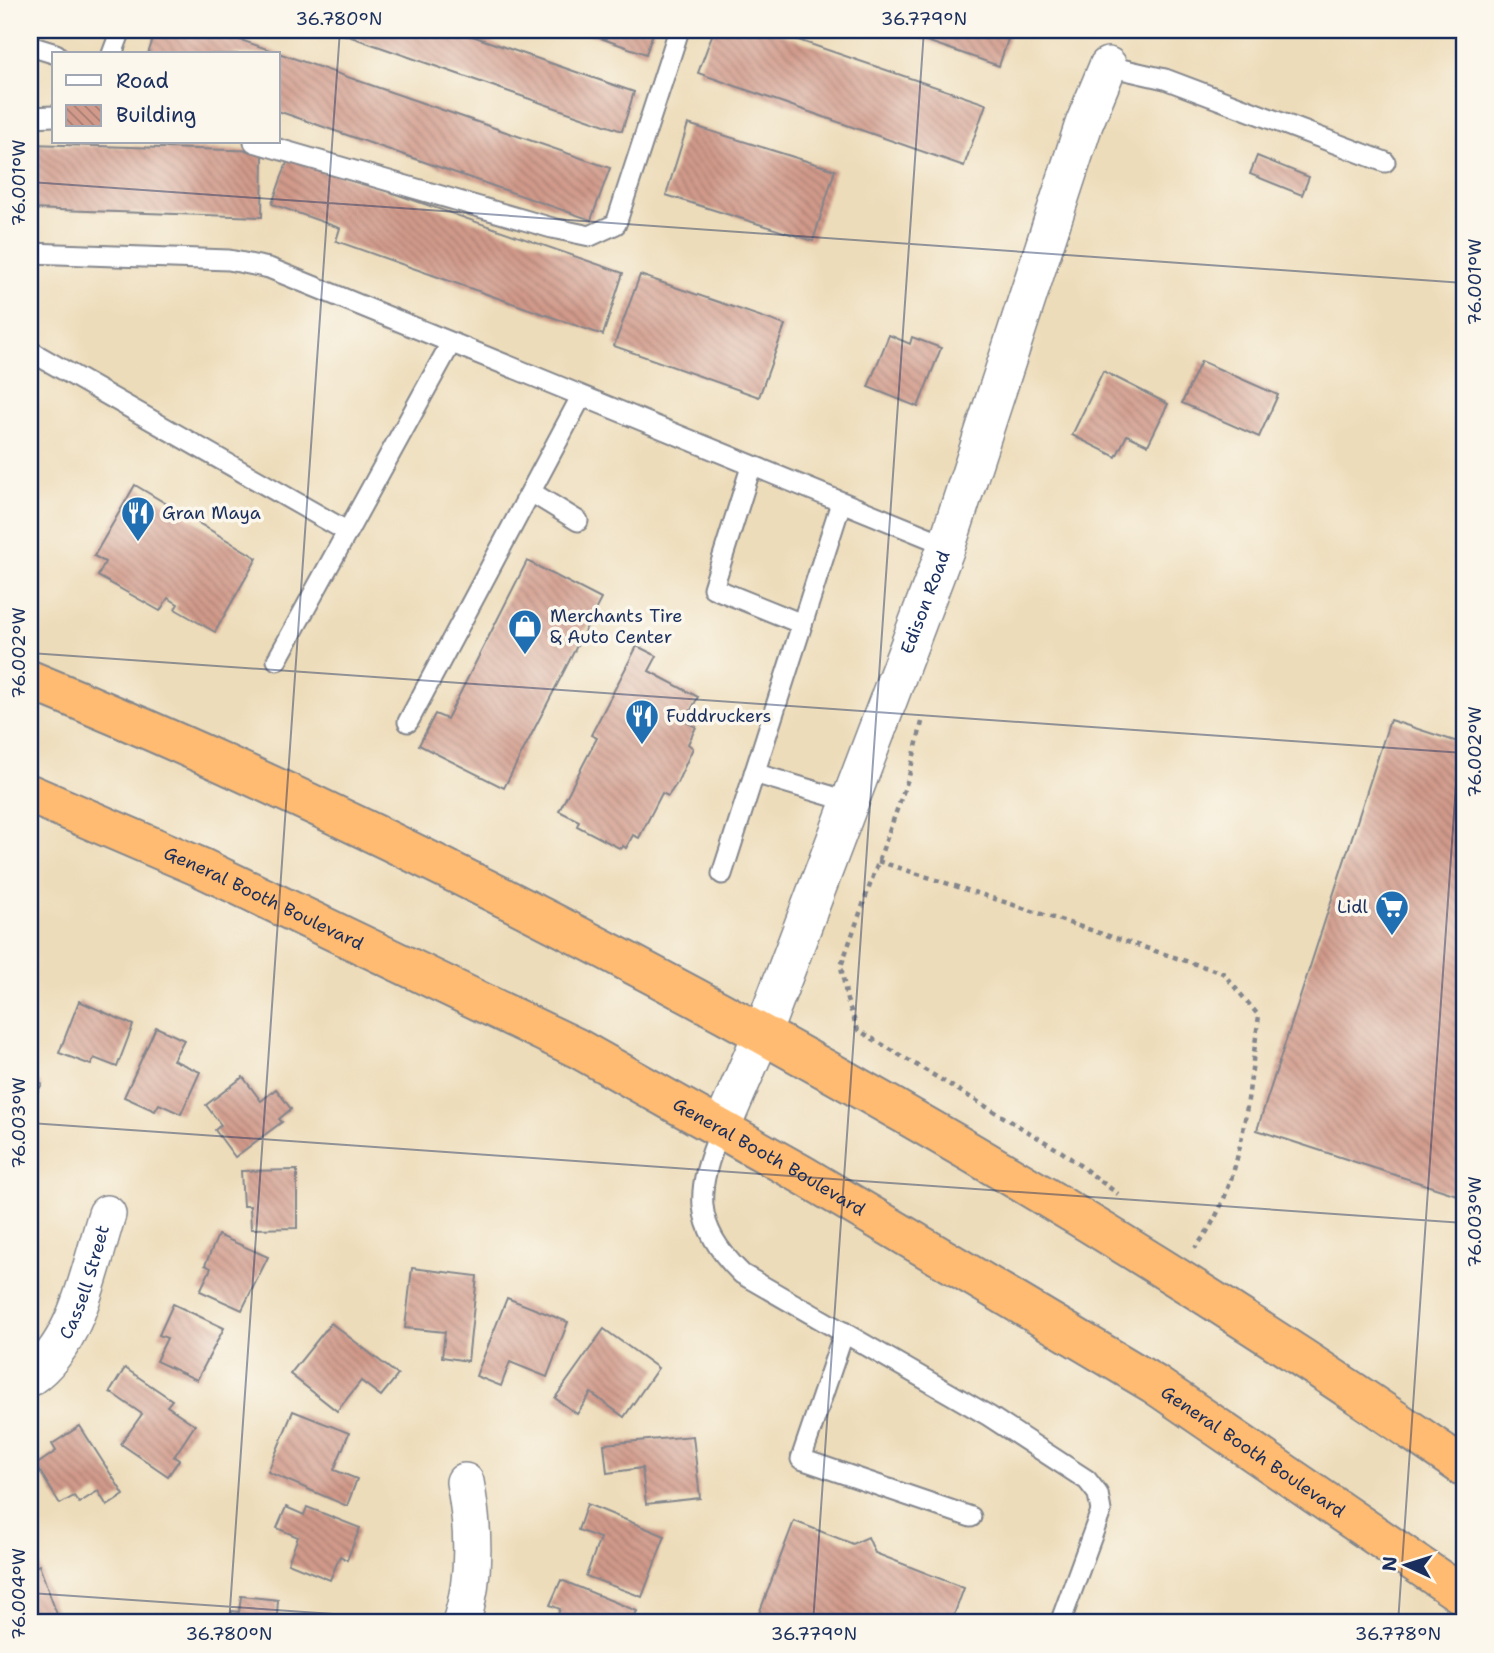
<svg xmlns="http://www.w3.org/2000/svg" width="1494" height="1653" viewBox="0 0 1494 1653" font-family="'Shantell Sans',sans-serif">
<style>
.building{fill:url(#building-back-hatch)}
.lines{fill:none;stroke-linecap:round;stroke-linejoin:round}
.lane-casing{stroke:#84868c;stroke-width:23}
.street-casing{stroke:#84868c;stroke-width:40}
.highway-casing{stroke:#84868c;stroke-width:42}
.path{stroke:#84868c;stroke-width:4.5;stroke-dasharray:5 5;stroke-linecap:butt}
.lane{stroke:#fff;stroke-width:19}
.street{stroke:#fff;stroke-width:37}
.highway{stroke:#febb71;stroke-width:38}
.ticks{fill:none;stroke:#1b2f5e;stroke-width:2;stroke-opacity:0.45}
.labels{text-anchor:middle;dominant-baseline:central;stroke-width:7;stroke-linejoin:round;paint-order:stroke}
.poi-label{font-size:18px;fill:#1b2f5e;stroke:#fbf7ec;text-anchor:start}
.street-label{font-size:18px;fill:#1b2f5e;stroke:#fbf7ec}
.neatline{fill:none;stroke:#1b2f5e;stroke-width:2.5}
.ticks-label{font-size:18px;text-anchor:middle;fill:#1b2f5e}
</style>
<defs>
<pattern id="building-back-hatch" width="6" height="6" patternUnits="userSpaceOnUse" patternTransform="scale(1.75)"><rect width="6" height="6" fill="#d19a8a"/><path d="M-1 5l2 2M0 0l6 6M5-1l2 2" fill="none" stroke="#a97e74"/></pattern>
</defs>
<rect width="100%" height="100%" fill="#fbf7ec"/>
<filter id="ink" filterUnits="userSpaceOnUse"><feTurbulence type="fractalNoise" baseFrequency=".0143" numOctaves="2"/><feDisplacementMap in="SourceGraphic" scale="14" xChannelSelector="R" yChannelSelector="G"/><feConvolveMatrix kernelMatrix="1 2 1 2 8 2 1 2 1" color-interpolation-filters="sRGB"/></filter>
<filter id="wash" filterUnits="userSpaceOnUse"><feTurbulence type="fractalNoise" baseFrequency=".00686" numOctaves="4" result="noise"/><feDisplacementMap in="SourceGraphic" scale="28" xChannelSelector="R" yChannelSelector="G"/><feGaussianBlur stdDeviation="1.57" result="paint"/><feColorMatrix in="noise" values="0 0 0 0 0 0 0 0 0 0 0 0 0 0 0 0 0 1.4 0 .05"/><feComposite in="paint" operator="in"/></filter>
<g filter="url(#wash)">
<rect width="100%" height="100%" fill="#eddcb9"/>
<g id="blocks">
<g class="building">
<path d="M156,30h56l398,138 -19,52 -313,-109v-57h-130z"/>
<path d="M331,30h124l179,62 -12,39z"/>
<path d="M577,30h77l-8,24z"/>
<path d="M714,30h55l217,74 -22,62 -266,-93z"/>
<path d="M895,30h116l-12,36z"/>
<path d="M688,124l147,46 -22,71 -147,-46z"/>
<path d="M30,144l233,7 -1,66 -232,-8z"/>
<path d="M1257,156l52,21 -7,18 -52,-21z"/>
<path d="M289,157l334,116 -20,62 -267,-94 4,-13 -68,-24z"/>
<path d="M640,275l145,50 -26,72 -145,-51z"/>
<path d="M889,335l21,9 2,-7 29,11 -23,59 -50,-20z"/>
<path d="M1201,361l77,34 -19,42 -77,-34z"/>
<path d="M1103,371l65,33 -20,41 -21,-10 -11,22 -44,-22z"/>
<path d="M135,485l122,73 -42,74 -40,-23 3,-5 -10,-6 -8,13 -62,-35 7,-14 -11,-6z"/>
<path d="M527,561l74,38 -97,189 -85,-43 16,-31 12,5z"/>
<path d="M637,646l20,10 -8,15 49,26 -13,24 11,6 -8,17 5,4 -16,35 -9,13 -6,-3 -23,45 -6,-3 -7,13 -3,-2 -2,3 -44,-23 2,-5 -20,-10 38,-73 -6,-3z"/>
<path d="M1390,720l74,24v440l-4,12 -203,-66z"/>
<path d="M79,1001l54,24 -16,42 -23,-9 -3,7 -32,-12z"/>
<path d="M156,1027l28,13 -11,20 27,12 -19,42 -22,-10 -4,7 -31,-14z"/>
<path d="M30,1077l12,7 -12,20z"/>
<path d="M243,1077l18,24 15,-12 15,20 -12,10 3,3 -47,35 -20,-27 6,-5 -15,-20z"/>
<path d="M297,1170v58l-46,1 -1,-23h-7l-2,-35z"/>
<path d="M218,1235l50,22 -26,53 -42,-19 11,-23 -6,-3z"/>
<path d="M412,1268l65,8 -9,85 -26,-4 3,-25 -40,-4z"/>
<path d="M507,1298l61,24 -21,55 -37,-15 -9,24 -25,-10z"/>
<path d="M173,1304l51,24 -27,52 -41,-19 11,-23 -8,-3z"/>
<path d="M331,1323l67,52 -17,21 -20,-15 -24,30 -47,-37z"/>
<path d="M604,1329l54,39 -34,49 -33,-24 -14,21 -22,-16z"/>
<path d="M125,1368l47,32 -5,6 28,19 -21,32 5,3 -11,16 -47,-32 21,-30 -32,-22z"/>
<path d="M293,1411l56,22 -15,37 23,9 -10,27 -79,-34z"/>
<path d="M80,1426l44,69 -17,11 -9,-15 -19,12 -5,-7 -14,8 -24,-39 20,-14 -4,-7z"/>
<path d="M693,1436l7,62 -54,6 -4,-36 -35,5 -3,-29z"/>
<path d="M587,1504l78,32 -23,61 -56,-21 14,-38 -22,-8z"/>
<path d="M286,1507l18,8 3,-8 53,21 -13,32 -7,-4 -10,24 -42,-17 10,-26 -21,-9z"/>
<path d="M794,1521l59,23 15,-7 7,16 89,35 -13,35h-184l-10,-4z"/>
<path d="M39,1565l20,55 -10,3h-19v-54z"/>
<path d="M561,1580l76,31 -5,12h-77l5,-14 -10,-4z"/>
<path d="M241,1596l37,4 -1,15 13,2v6h-60l2,-12 7,1z"/>
</g>
</g>
</g>
<g filter="url(#ink)">
<use href="#blocks" fill-opacity="0" stroke="#84868c" stroke-width="2"/>
<g class="lines">
<g class="lane-casing">
<g id="lane">
<path d="M30,46l26,8"/>
<path d="M112,54l9,-24"/>
<path d="M1108,66l57,13 220,83"/>
<path d="M30,117l24,-1"/>
<path d="M254,142l298,86 38,8 26,-12 63,-194"/>
<path d="M30,253l199,7 40,8 678,277"/>
<path d="M30,351l318,181"/>
<path d="M751,467l-38,121 89,36"/>
<path d="M531,492l47,29"/>
<path d="M277,660l174,-317"/>
<path d="M408,722l173,-325"/>
<path d="M754,773l97,29"/>
<path d="M722,874l119,-371"/>
<path d="M721,1129c-25,61 -30,95 21,145l247,142 98,64 11,14 3,17 -41,112"/>
<path d="M844,1332l-43,127 170,58"/>
</g>
</g>
<g class="street-casing">
<g id="street">
<path id="s1" d="M721,1129l41,-95 185,-489 137,-421 24,-58"/>
<path id="s2" d="M30,1377c48,-33 60,-110 77,-163"/>
<path d="M461,1623c15,-46 13,-94 4,-141"/>
</g>
</g>
<g class="highway-casing">
<g id="highway">
<path d="M30,680c254,104 500,226 741,359 238,131 470,273 693,428"/>
<path id="s3" d="M30,794l170,73 377,181 226,127 351,209 310,212"/>
</g>
</g>
<g class="path">
<path d="M922,722l-13,54 -68,190 6,34 11,30 204,122 56,42"/>
<path d="M878,861l345,112 36,43c-12,77 -13,170 -64,232"/>
</g>
<use href="#lane" class="lane"/>
<use href="#street" class="street"/>
<use href="#highway" class="highway"/>
</g>
</g>
<path class="ticks" d="M30,182l1434,101M30,653l1434,100M30,1123l1434,100M30,1593l434,30M229,1623l111,-1593M813,1623l111,-1593M1398,1623l66,-954"/>
<defs>
<g id="restaurant-pin" transform="scale(1.75)"><path d="M0 17L-7.5 6A9.5 9.5 0 1 1 7.5 6Z" fill="#1f6fb2" stroke="#fbf7ec"/><path d="M-5-6h1v4h1v-4h1v4h1v-4h1v5L-1.5 .5V6h-2V.5L-5-1ZM5-6V6H3V1.5H1.5Q1.5-4 5-6Z" fill="#fff"/></g>
<g id="shop-pin" transform="scale(1.75)"><path d="M0 17L-7.5 6A9.5 9.5 0 1 1 7.5 6Z" fill="#1f6fb2" stroke="#fbf7ec"/><path d="M-5-2.5h2.3a2.7 3.5 0 0 1 5.4 0H5L5.5 6h-11ZM-1.5-2.5h3a1.5 2.3 0 0 0-3 0Z" fill="#fff"/></g>
<g id="supermarket-pin" transform="scale(1.75)"><path d="M0 17L-7.5 6A9.5 9.5 0 1 1 7.5 6Z" fill="#1f6fb2" stroke="#fbf7ec"/><path d="M-6-5.5h2.5l.6 2H6L4.5 2H-2.5L-4.4-4H-6ZM-1.5 3.2a1.3 1.3 0 1 0 .1 0ZM3 3.2a1.3 1.3 0 1 0 .1 0Z" fill="#fff"/></g>
</defs>
<g fill-rule="evenodd">
<use href="#restaurant-pin" x="138" y="513"/>
<use href="#shop-pin" x="525" y="626"/>
<use href="#restaurant-pin" x="642" y="716"/>
<use href="#supermarket-pin" x="1392" y="907"/>
</g>
<g class="labels">
<g class="poi-label">
<text x="162" y="513">Gran Maya</text>
<text x="550" y="616">Merchants Tire<tspan x="550" dy="21">&amp; Auto Center</tspan></text>
<text x="666" y="716">Fuddruckers</text>
<text x="1368" y="907" text-anchor="end">Lidl</text>
</g>
<g class="street-label">
<text stroke="none"><textPath href="#s1" startOffset="565">Edison Road</textPath></text>
<text stroke="none"><textPath href="#s3" startOffset="256">General Booth Boulevard</textPath></text>
<text stroke="none"><textPath href="#s3" startOffset="824">General Booth Boulevard</textPath></text>
<text stroke="none"><textPath href="#s2" startOffset="112">Cassell Street</textPath></text>
<text stroke="none"><textPath href="#s3" startOffset="1391">General Booth Boulevard</textPath></text>
</g>
</g>
<rect width="1494" height="1653" fill="none" stroke="#fbf7ec" stroke-width="77"/>
<rect x="52" y="52" width="228" height="91" fill="#fbf7ec" stroke="#a1a7b3" stroke-width="2"/>
<rect x="66" y="75" width="35" height="10" fill="#ffffff" stroke="#a1a7b3" stroke-width="2"/>
<text x="116" y="88" font-size="21" fill="#1b2f5e">Road</text>
<rect x="66" y="105" width="35" height="21" fill="url(#building-back-hatch)" stroke="#a1a7b3" stroke-width="2"/>
<text x="116" y="122" font-size="21" fill="#1b2f5e">Building</text>
<g transform="translate(1406 1565) rotate(274)" stroke="#fbf7ec" stroke-width="5" paint-order="stroke">
<path d="M0-5L12 26L0 18L-12 26Z" fill="#1b2f5e"/>
<text y="-10" font-size="19" font-weight="bold" text-anchor="middle" fill="#1b2f5e">N</text>
</g>
<rect x="38" y="38" width="1418" height="1576" class="neatline"/>
<g class="ticks-label">
<text x="339" y="25">36.780°N</text>
<text x="924" y="25">36.779°N</text>
<text transform="translate(19 183) rotate(-90)" y="6">76.001°W</text>
<text transform="translate(1475 282) rotate(-90)" y="6">76.001°W</text>
<text transform="translate(19 653) rotate(-90)" y="6">76.002°W</text>
<text transform="translate(1475 752) rotate(-90)" y="6">76.002°W</text>
<text transform="translate(19 1123) rotate(-90)" y="6">76.003°W</text>
<text transform="translate(1475 1222) rotate(-90)" y="6">76.003°W</text>
<text transform="translate(19 1594) rotate(-90)" y="6">76.004°W</text>
<text x="229" y="1640">36.780°N</text>
<text x="814" y="1640">36.779°N</text>
<text x="1398" y="1640">36.778°N</text>
</g>
</svg>
